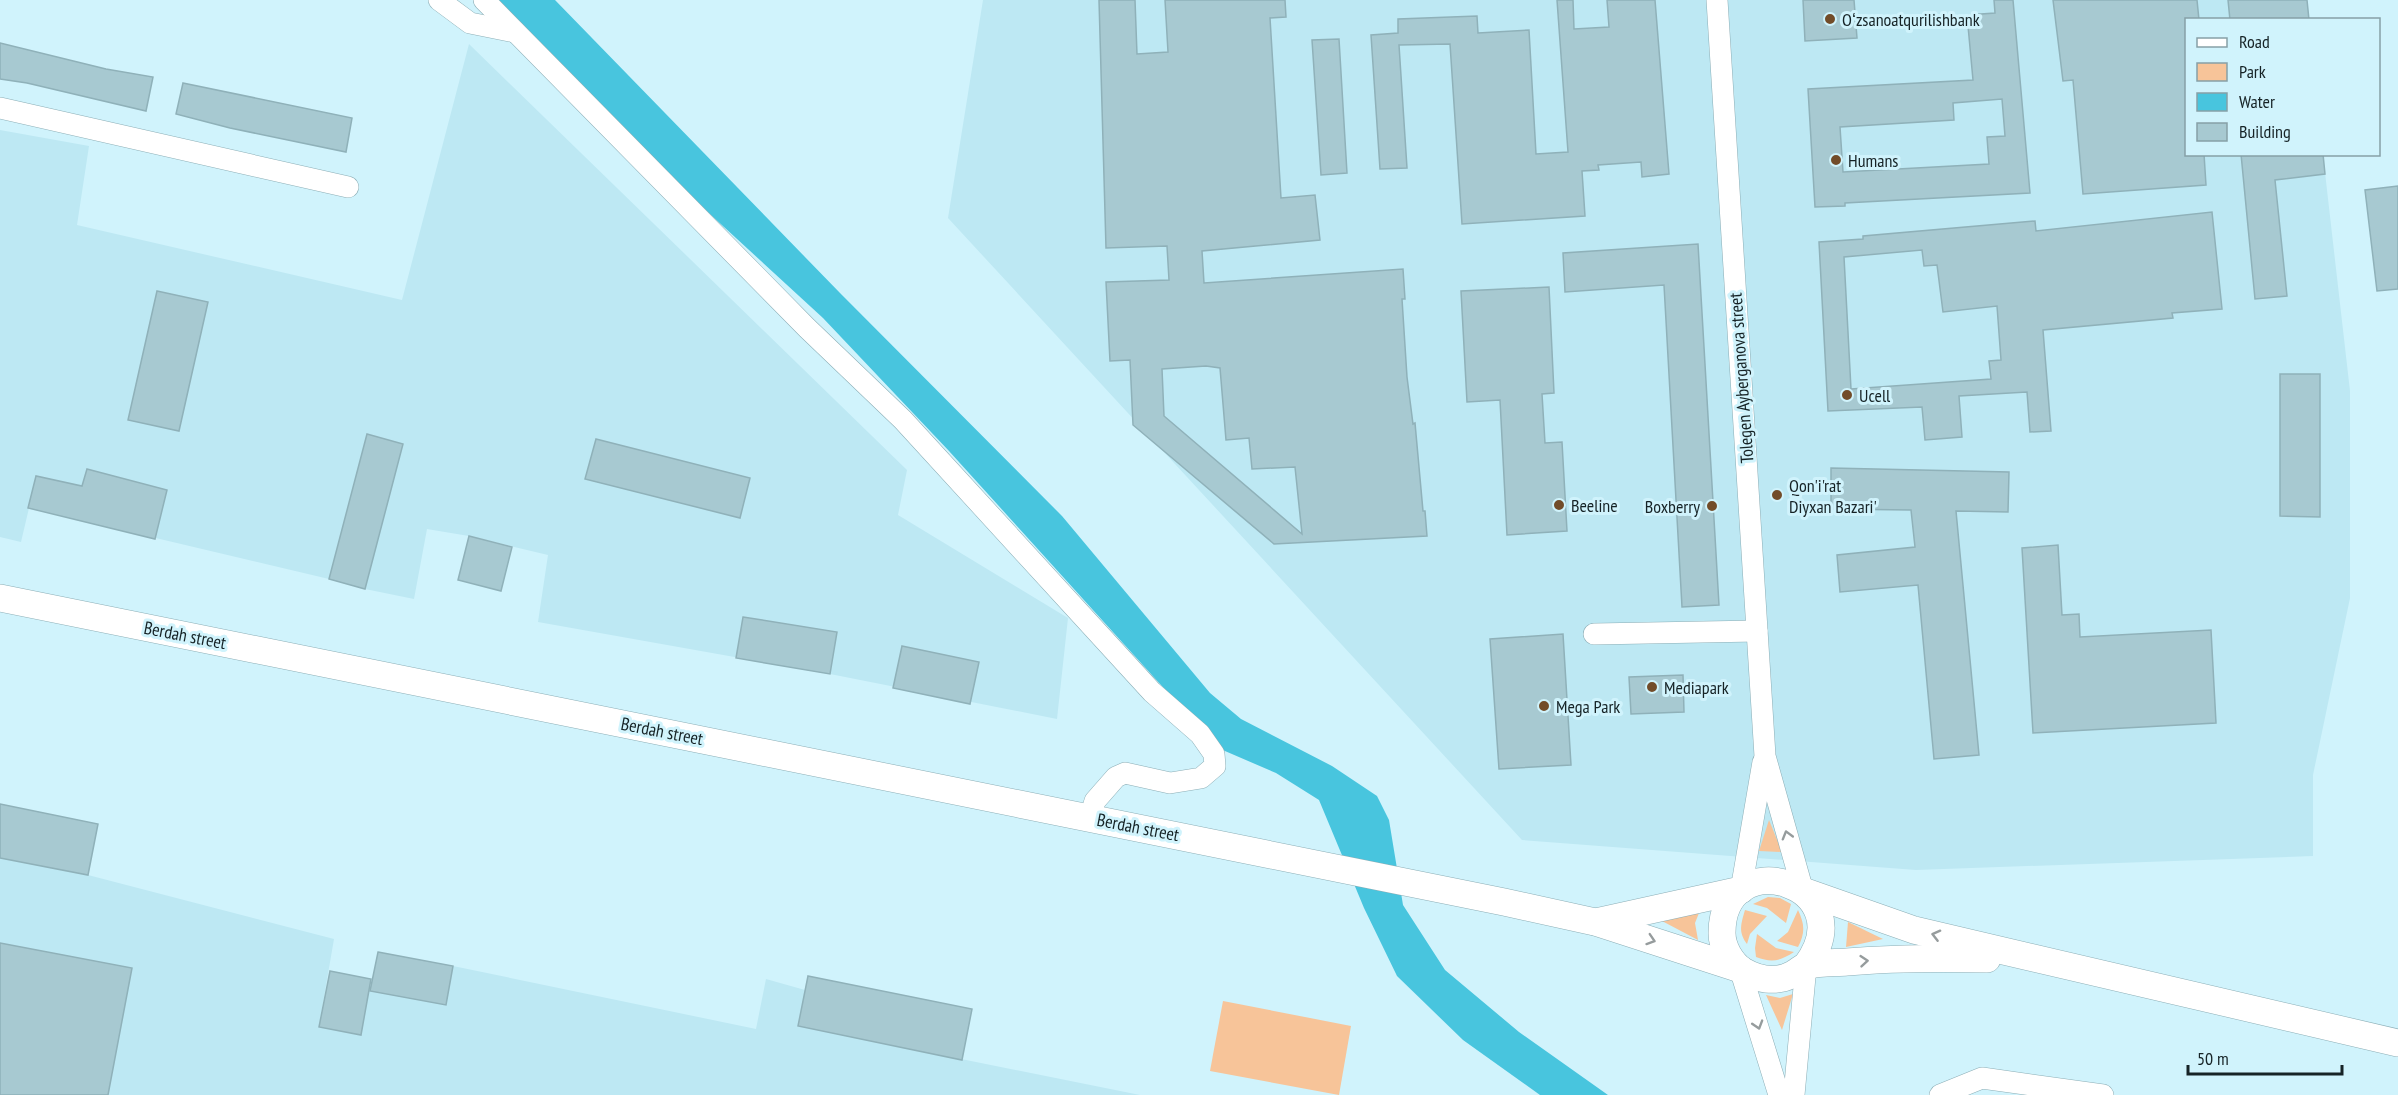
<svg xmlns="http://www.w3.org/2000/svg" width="2398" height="1095" viewBox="0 0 2398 1095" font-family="'PT Sans Narrow',sans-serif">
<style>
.built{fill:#bde8f3}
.green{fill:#f7c499}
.water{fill:#48c5de}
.building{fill:#a7c9d1;stroke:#8fb1b9;stroke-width:1.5;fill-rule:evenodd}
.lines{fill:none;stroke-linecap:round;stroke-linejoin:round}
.minor-casing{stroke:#8caeb6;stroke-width:22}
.major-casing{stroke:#8caeb6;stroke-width:28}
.minor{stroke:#fff;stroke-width:21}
.major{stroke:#fff;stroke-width:27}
.oneway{stroke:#969c9d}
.poi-dot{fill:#724c29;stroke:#d0f3fc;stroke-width:2}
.labels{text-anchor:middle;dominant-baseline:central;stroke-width:6;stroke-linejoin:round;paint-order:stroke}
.poi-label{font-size:18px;fill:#162326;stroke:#d0f3fc;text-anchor:start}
.street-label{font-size:18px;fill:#162326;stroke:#d0f3fc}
</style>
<rect width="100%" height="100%" fill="#d0f3fc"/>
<g class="built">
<path d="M983,0h1324l2,19 -123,1v134l137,1 27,236v207l-37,177v81l-397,14 -394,-30 -574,-622z"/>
<path d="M469,44l438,426 -9,45 170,103 -11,101 -227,-45 -292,-52 10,-67 -79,-19 -42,-7 -13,70 -49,-10 2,-155 -38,145 -300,-71 -8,34 -21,-5v-407l89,16 -12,79 325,75z"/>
<path d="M0,858l88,17 246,64 -15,87 50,-36 77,15 7,-39 303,63 10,-50 39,11 -7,36 342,69h-1140z"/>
</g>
<g class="green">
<path d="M1769,820l13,32 -23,-1z"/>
<path d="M1768,897l12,1 11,6 -5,19 -19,-15 -14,-4z"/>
<path d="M1701,908l-6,15 3,17 -36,-19z"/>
<path d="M1745,910l22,6 -17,18 -3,10c-9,-12 -6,-20 -2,-34z"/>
<path d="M1798,910c7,15 7,23 0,37l-21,-6 11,-9z"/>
<path d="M1848,922l35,17 -37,8z"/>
<path d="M1757,934l19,14 18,4c-14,9 -22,11 -38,5l-1,-9z"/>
<path d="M1793,994l-11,36 -16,-35 14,3z"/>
<path d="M1223,1001l128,25 -12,69 -129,-24z"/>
</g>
<path class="water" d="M484,0h71l285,293 222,223 148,177 31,26 91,47 45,30 12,24 14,85 42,65 74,62 89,63h-68l-77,-55 -66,-64 -33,-68 -45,-108 -43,-27 -58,-25 -269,-297 -126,-133 -260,-239z"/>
<g class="building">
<path d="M1099,0h36l2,54 31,-2 -3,-52h120l1,17 -16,1 11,180 34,-3 5,45 -118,11 2,32 199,-14 2,30h-3l5,78 6,47 2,-1 8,88h2l2,25 -153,8 -141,-119 -3,-65 -20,1 -4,-79 63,-2 -2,-34 -61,2zM1206,366l14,2 6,72 23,-2 3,31 43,-2 7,67 -138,-118 -2,-47z"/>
<path d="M1557,0h16l1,29 35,-2 -2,-27h48l14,174 -27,3 -1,-15 -43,3 1,5 -17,1 3,45 -123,8 -12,-180 -51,1 8,123 -27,1 -9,-134 27,-2v-14l79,-3 1,17 51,-3 7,124 32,-2z"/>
<path d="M1803,0h51l3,38 -52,3z"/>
<path d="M1994,0h19l17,193 -185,10v3l-30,1 -7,-118 165,-9 -6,-65 28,-2zM2002,99l3,37 -18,1 2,27 -146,8 -3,-45 114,-7 -1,-17z"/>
<path d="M2053,0h144l2,20h-12v134h17l2,31 -123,9 -10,-114 -10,1z"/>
<path d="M2228,0h79l2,20h-79z"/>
<path d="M1339,39l8,134 -26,2 -9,-135z"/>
<path d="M0,43l106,26 47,8 -7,34 -119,-28 -27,-4z"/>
<path d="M183,83l169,35 -6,34 -116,-24 -54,-14z"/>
<path d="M2241,154h82l2,20 -50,6 12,116 -32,3z"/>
<path d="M2398,186v103l-21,2 -12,-101z"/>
<path d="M2212,212l10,97 -50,4 1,5 -130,12 8,101 -21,1 -3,-40 -68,4 3,41 -37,3 -3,-33 -94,4 -9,-169 44,-3v-3l172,-15 1,10zM1922,250l2,16 13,-1 6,47 54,-6 4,54 -12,1 2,18 -140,10 -7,-132z"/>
<path d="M1698,244l21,361 -37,2 -18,-322 -99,7 -2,-39z"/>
<path d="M1549,287l5,106 -12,1 3,49 17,-1 5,89 -60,4 -7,-135 -33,2 -6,-111z"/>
<path d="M157,291l51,11 -29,129 -51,-11z"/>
<path d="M2280,374h40v143l-40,-1z"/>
<path d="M367,434l36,10 -38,145 -36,-10z"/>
<path d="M596,439l154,39 -10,40 -155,-39z"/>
<path d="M1831,468l178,4 -1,40 -52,-1 23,244 -45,4 -16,-174 -78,7 -3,-37 78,-8 -4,-37 -80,-1z"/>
<path d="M87,469l80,21 -12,49 -127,-31 8,-32 46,10z"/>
<path d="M469,536l43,11 -11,44 -43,-11z"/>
<path d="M2058,545l4,70 17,-1 1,23 131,-7 5,93 -183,10 -11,-185z"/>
<path d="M743,617l94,15 -7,42 -94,-16z"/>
<path d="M1563,634l8,131 -72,4 -9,-130z"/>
<path d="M902,646l77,16 -9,42 -77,-16z"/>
<path d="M1683,675l1,37 -53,2 -2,-37z"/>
<path d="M0,804l98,20 -10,51 -88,-17z"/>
<path d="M0,943l132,25 -24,127h-108z"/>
<path d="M378,952l75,14 -7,39 -76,-14z"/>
<path d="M330,971l41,8 -10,56 -42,-8z"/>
<path d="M808,976l164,33 -10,51 -164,-34z"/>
</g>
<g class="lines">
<g class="minor-casing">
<g id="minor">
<path d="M439,0l31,23 45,9"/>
<path d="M484,0l323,328 96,92 249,272 48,42 14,20 1,12 -14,12 -31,5 -45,-10 -9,4 -21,24 -5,16"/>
<path d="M1717,0l48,756 38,135"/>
<path d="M0,108l348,79"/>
<path d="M1594,634l163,-3"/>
<path d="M1741,890l22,-128"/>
<path d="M1740,969l39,126"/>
<path d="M1794,1095l12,-129"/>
<path d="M1940,1095l42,-17 121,17"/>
</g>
</g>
<g class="major-casing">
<g id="major">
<path d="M0,598l1504,304 91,20 145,47"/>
<path d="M1803,891l111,39 484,113"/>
<path d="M1596,922l145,-32"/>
<path d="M1806,966c61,-82 -84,-126 -84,-33 0,14 9,30 21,38 14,8 32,12 48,4 5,-2 10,-7 15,-9 12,-4 28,-3 41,-4 47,-4 93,-4 140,-3"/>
</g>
</g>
<use href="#minor" class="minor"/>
<use href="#major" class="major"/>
</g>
<defs><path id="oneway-chevron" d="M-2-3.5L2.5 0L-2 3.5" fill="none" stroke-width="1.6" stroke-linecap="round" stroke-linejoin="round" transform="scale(1.5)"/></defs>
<g class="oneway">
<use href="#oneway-chevron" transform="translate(1787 835) rotate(-106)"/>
<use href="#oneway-chevron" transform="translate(1936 935) rotate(-166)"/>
<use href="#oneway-chevron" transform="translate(1651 940) rotate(18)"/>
<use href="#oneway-chevron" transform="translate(1864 961) rotate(-5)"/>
<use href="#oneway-chevron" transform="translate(1758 1025) rotate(73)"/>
</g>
<g class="poi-dot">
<circle cx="1830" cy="19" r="6"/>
<circle cx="1836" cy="160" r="6"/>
<circle cx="1847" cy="395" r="6"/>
<circle cx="1777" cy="495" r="6"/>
<circle cx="1559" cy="505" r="6"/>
<circle cx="1712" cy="506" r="6"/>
<circle cx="1652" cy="687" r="6"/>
<circle cx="1544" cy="706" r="6"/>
</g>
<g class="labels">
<g class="poi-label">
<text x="1842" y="19">Oʻzsanoatqurilishbank</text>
<text x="1848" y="160">Humans</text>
<text x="1859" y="395">Ucell</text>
<text x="1789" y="485">Qon'i'rat<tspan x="1789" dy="21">Diyxan Bazari'</tspan></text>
<text x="1571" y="505">Beeline</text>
<text x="1700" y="506" text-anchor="end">Boxberry</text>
<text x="1664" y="687">Mediapark</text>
<text x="1556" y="706">Mega Park</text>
</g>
<g class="street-label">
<text transform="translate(1741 378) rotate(-94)">Tolegen Ayberganova street</text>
<text transform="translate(185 635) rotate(11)">Berdah street</text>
<text transform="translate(662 731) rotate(11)">Berdah street</text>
<text transform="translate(1138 827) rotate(11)">Berdah street</text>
</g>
</g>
<rect x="2185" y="18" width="195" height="138" fill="#d0f3fc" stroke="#86a0a6" stroke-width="1.5"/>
<rect x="2197" y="38" width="30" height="9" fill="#ffffff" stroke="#86a0a6" stroke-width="1.5"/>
<text x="2239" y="48" font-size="18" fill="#162326">Road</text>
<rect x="2197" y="63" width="30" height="18" fill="#f7c499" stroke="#86a0a6" stroke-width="1.5"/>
<text x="2239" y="78" font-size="18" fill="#162326">Park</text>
<rect x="2197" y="93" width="30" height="18" fill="#48c5de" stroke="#86a0a6" stroke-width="1.5"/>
<text x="2239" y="108" font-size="18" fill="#162326">Water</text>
<rect x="2197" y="123" width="30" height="18" fill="#a7c9d1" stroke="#86a0a6" stroke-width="1.5"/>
<text x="2239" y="138" font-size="18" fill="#162326">Building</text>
<path d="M2188 1065v9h154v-9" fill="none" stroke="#162326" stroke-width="3"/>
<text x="2197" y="1065" font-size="18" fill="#162326" stroke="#d0f3fc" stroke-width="4.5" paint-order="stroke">50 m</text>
</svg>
